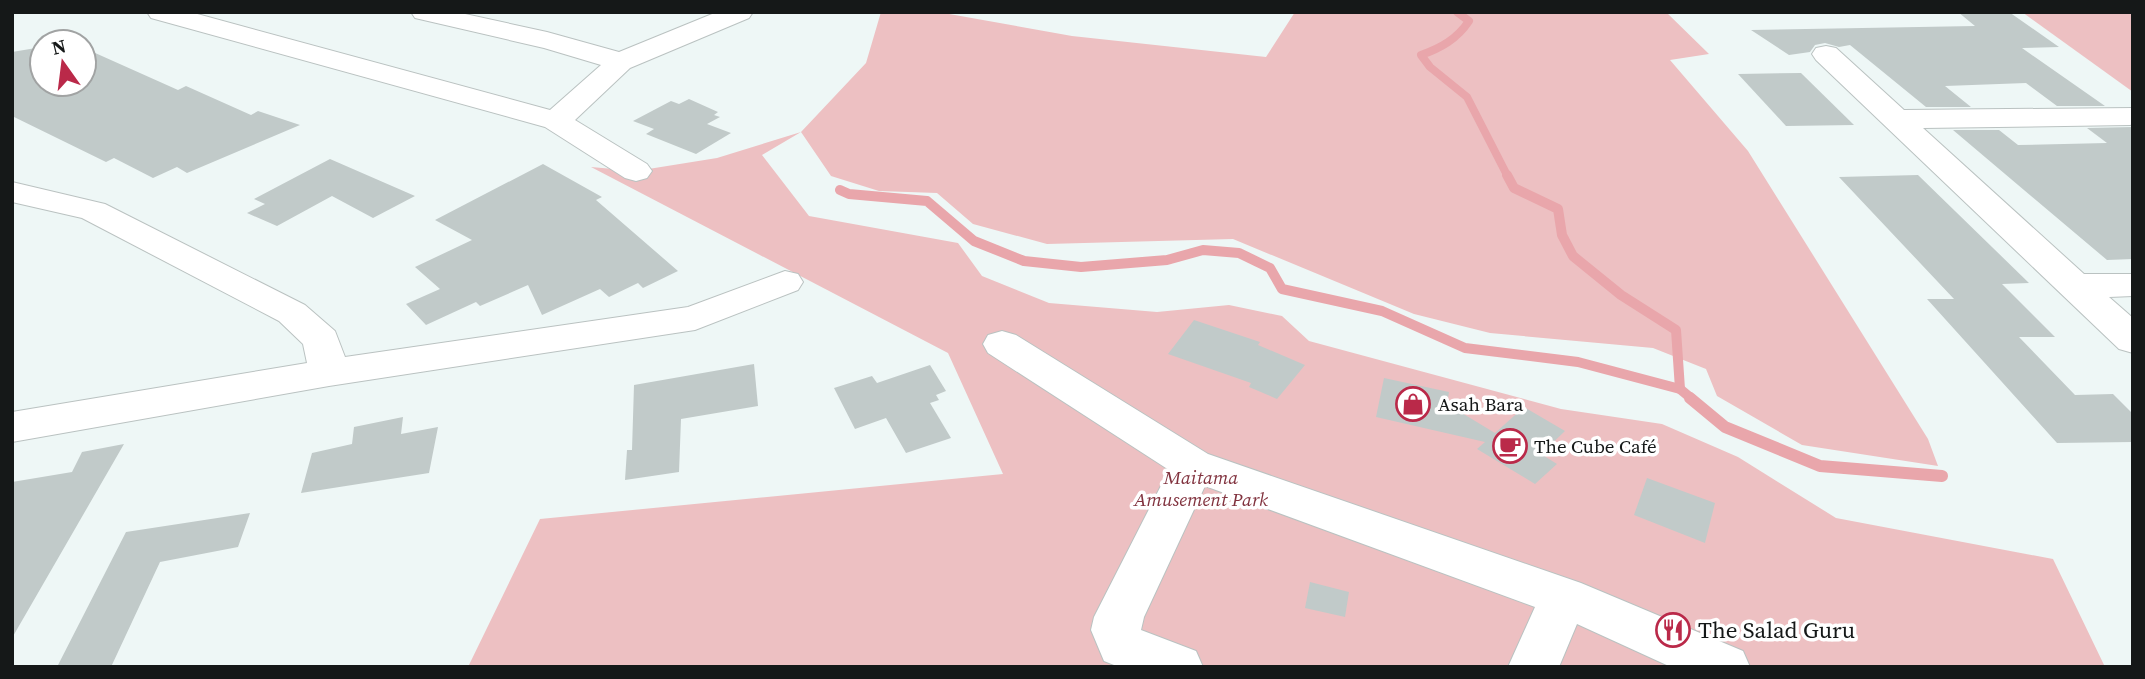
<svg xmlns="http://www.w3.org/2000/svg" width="2145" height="679" viewBox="0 0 2145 679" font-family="'Source Serif 4',serif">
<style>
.green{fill:#edc0c2}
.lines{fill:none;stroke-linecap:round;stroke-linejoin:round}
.stream-far2{stroke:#e9a6ab;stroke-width:8}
.stream-far1{stroke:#e9a6ab;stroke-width:10}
.stream{stroke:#e9a6ab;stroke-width:12}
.building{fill:#c1cac9}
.minor-casing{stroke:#bac2c1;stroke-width:2}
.minor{fill:#fff;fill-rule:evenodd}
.labels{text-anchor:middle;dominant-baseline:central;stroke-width:7;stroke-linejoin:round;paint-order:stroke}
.poi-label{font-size:19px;fill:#151818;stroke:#fff;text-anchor:start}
.park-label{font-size:19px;font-style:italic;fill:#81323e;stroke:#fff}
.near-poi-label{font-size:23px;fill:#151818;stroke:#fff;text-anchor:start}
</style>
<rect width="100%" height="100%" fill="#eef7f6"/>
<g class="green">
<path d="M881,12h57l134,24 194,21 29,-45h371l43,42 -39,6 78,91 180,288 10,27 -136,-21 -85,-49 -11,-27 -53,-21 -163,-15 -76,-19 -181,-75 -186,5 -74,-20 -36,-31 -58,-2 -48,-15 -30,-44 -39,23 47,61 149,27 24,33 67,27 108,9 72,-7 53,11 27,25 252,68 101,15 76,33 98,61 217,41 52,108h-1637l72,-148 463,-45 -55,-121 -357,-186 45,4 81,-13 84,-26 65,-69z"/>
<path d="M2022,12h111v80z"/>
</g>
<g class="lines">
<path class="stream-far2" d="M1457,12l12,9c-12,18 -28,27 -48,34l9,12 37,30 41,80"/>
<g class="stream-far1">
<path d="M1507,175l7,13 44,21 4,26 11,21 48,39 55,35 4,59"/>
<path d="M840,190l9,4 78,7 47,40 50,20 57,6 86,-7 36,-10 36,3 31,15 12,21 100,22 83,37 113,14 102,27 12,10"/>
</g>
<path class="stream" d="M1690,398l35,29 95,39 122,10"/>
</g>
<g class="building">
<path d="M1958,12h51l50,35 -37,1 83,58h-48l-31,-23 -81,3 26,21h-45l-76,-62 -11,2 -14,-4 -10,2 -5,7 -21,3 -38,-25 224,-4z"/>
<path d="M42,47v37h42v-36l94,42 8,-4 65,29 7,-4 42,14 -113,48 -10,-6 -24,11 -39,-20 -8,4 -94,-46v-64z"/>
<path d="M1801,73l53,52 -68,1 -48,-52z"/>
<path d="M689,99l29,13 -4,3 6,2 -13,7 24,9 -35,21 -50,-20 8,-5 -21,-8 38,-20 8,3z"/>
<path d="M2133,127v132l-26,1 -154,-130h46l19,15 89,-2 -20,-15z"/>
<path d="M330,159l85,37 -42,22 -41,-22 -55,30 -30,-13 18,-9 -11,-5z"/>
<path d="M543,164l59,33 -6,3 82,71 -35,17 -5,-5 -29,14 -9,-8 -58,26 -14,-30 -48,21 -4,-4 -50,23 -20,-21 34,-15 -25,-22 57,-27 -37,-20z"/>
<path d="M1918,175l111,108 -27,1 53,53h-36l56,58 38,-1 20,20v28l-76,1 -130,-144h27l-115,-122z"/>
<path d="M1194,320l66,22 -2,3 47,20 -28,34 -28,-12 2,-4 -83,-29z"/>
<path d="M754,364l4,42 -77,13 -2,53 -54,8 2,-30h5l2,-65z"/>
<path d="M930,365l16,26 -10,4 3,5 -9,3 21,35 -45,15 -20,-35 -31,11 -21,-41 38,-12 5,7z"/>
<path d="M1384,378l65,14 -2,12 48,29 29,-26 41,24 -24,23 16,10 -22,20 -58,-35 8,-7 -109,-25z"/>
<path d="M403,417l-2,17 37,-7 -9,46 -128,20 11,-40 40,-9 2,-17z"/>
<path d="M124,444l-112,194v-156l60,-10 10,-20z"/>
<path d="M1647,478l68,25 -10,40 -71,-28z"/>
<path d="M250,513l-12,34 -78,15 -49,105h-54l69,-135z"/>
<path d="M1310,582l39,10 -4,25 -40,-9z"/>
</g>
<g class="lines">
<g class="minor-casing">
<g id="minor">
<path d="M147,12h43l360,98 51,-45 -57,-17 -129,-30 -4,-6h45l91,20 72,20 98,-40h36l-4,6 -119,50 -55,52 72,44 5,7 -5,7 -11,3 -11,-3 -80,-51 -394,-109z"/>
<path d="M1826,46l10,2 68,62 229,-2v16l-3,1 -207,3 161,146h49v22l-24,1 24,21v35l-14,-4 -303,-289 -4,-6 4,-6z"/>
<path d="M12,182l93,22 200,101 30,26 10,26 343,-50 97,-36 13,3 5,8 -5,8 -103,40 -366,56 -317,56v-30l295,-49 -4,-19 -24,-23 -197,-103 -70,-16z"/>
<path d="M1002,331l14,4 192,119 373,129 162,68 7,16h-79l-94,-43 -18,43h-51l27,-60 -330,-121 -61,131 -3,13 55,21 7,16h-84l-15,-6 -13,-31 3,-13 75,-147 -181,-117 -5,-9 5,-9z"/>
</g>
</g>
<use href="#minor" class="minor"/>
</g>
<defs>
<g id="shop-ring" transform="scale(1.75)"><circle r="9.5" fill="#fff" stroke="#ba2949" stroke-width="1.5"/><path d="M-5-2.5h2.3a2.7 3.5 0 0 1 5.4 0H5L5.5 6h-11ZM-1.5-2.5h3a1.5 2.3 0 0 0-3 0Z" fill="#ba2949"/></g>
<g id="cafe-ring" transform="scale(1.75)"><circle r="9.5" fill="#fff" stroke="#ba2949" stroke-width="1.5"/><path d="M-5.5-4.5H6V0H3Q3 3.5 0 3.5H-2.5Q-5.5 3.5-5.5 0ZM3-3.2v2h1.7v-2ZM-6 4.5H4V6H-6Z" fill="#ba2949"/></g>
<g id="restaurant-ring" transform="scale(1.75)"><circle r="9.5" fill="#fff" stroke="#ba2949" stroke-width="1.5"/><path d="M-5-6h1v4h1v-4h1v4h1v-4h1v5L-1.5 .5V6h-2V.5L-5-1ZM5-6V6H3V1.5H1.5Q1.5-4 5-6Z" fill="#ba2949"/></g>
</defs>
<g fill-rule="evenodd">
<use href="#shop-ring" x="1413" y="404"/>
<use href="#cafe-ring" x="1510" y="446"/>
<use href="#restaurant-ring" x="1673" y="630"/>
</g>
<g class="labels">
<g class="poi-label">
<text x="1438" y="404">Asah Bara</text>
<text x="1534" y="446">The Cube Café</text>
</g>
<g class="park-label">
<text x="1201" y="477">Maitama<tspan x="1201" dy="22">Amusement Park</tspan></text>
</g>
<g class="near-poi-label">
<text x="1698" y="630">The Salad Guru</text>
</g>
</g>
<rect width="2145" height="679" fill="none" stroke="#151818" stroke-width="28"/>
<g transform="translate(63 63) rotate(346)"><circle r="33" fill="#ffffff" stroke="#a1a3a3" stroke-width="2"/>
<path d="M0-5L12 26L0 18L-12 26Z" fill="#ba2949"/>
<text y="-10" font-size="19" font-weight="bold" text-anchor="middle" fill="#151818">N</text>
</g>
</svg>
